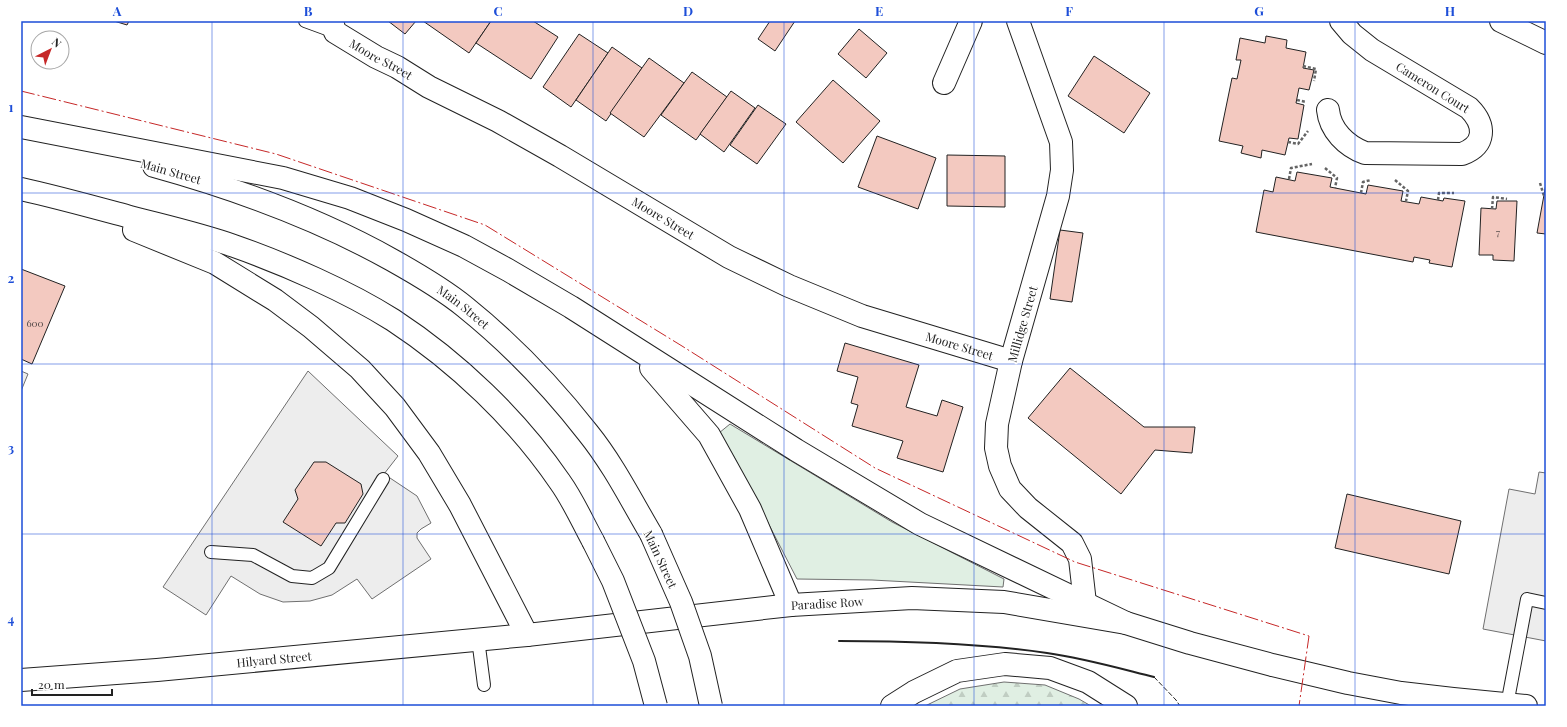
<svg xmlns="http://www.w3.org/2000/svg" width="1567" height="727" viewBox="0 0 1567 727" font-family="'Playfair Display',serif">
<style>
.green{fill:#e0efe3;stroke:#6f6f6f}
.forest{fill:url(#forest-firs);stroke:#6f6f6f}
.parking{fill:#ededed;stroke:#6f6f6f}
.building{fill:#f3c9c0;stroke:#222}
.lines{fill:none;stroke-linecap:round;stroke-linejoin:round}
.service-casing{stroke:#222;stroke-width:14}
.minor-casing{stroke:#222;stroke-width:24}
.secondary-casing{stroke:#222;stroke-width:24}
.primary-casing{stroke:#222;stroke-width:24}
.motorway-casing{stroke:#222;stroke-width:24}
.path{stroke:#646464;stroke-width:2.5;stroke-dasharray:3 2;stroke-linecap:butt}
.service{stroke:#fff;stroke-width:12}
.minor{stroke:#fff;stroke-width:22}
.secondary{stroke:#fff;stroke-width:22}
.primary{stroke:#fff;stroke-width:22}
.motorway{stroke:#fff;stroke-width:22}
.primary-bridge-casing{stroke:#222;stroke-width:24;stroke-linecap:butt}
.primary-bridge{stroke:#fff;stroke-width:22}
.fence{stroke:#222;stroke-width:1;stroke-dasharray:5 2;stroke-linecap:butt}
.wall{stroke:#222;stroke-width:2}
.power{stroke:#c62828;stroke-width:1;stroke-dasharray:14 3 2 3;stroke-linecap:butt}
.grid{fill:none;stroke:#1d4ed8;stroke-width:1;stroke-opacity:0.55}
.labels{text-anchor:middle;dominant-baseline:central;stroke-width:3;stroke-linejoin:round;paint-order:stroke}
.number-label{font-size:10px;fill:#564c4a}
.street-label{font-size:12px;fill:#222;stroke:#fff}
.neatline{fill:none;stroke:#1d4ed8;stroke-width:1.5}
.grid-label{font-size:13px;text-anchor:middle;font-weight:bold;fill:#1d4ed8}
</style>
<defs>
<pattern id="forest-firs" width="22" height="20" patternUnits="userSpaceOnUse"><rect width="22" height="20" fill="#e0efe3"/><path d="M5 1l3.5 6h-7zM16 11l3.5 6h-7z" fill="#c0cdc2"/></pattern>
</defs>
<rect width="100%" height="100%" fill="#fff"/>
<path class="green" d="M730,424l162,98 112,57 -1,8 -131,-7 -75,-1 -63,-122 -15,-24z"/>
<path class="forest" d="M1004,682l41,3 34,14 12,7h-166l35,-17z"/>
<g class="parking">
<path d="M21,371l7,3 -7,17z"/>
<path d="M308,371l90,85 -14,18 33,22 14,27 -10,6 -4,4v5l14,21 -59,40 -15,-20 -25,16 -22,6 -27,1 -23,-8 -29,-18 -25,39 -43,-28z"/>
<path d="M1539,472l7,1v168l-63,-12 26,-140 26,5z"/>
</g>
<g class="building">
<path d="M114,21h15l-2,4z"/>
<path d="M388,21h28l-11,13z"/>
<path d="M423,21h68l-22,32z"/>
<path d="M491,21h42l25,16 -27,42 -55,-36z"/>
<path d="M770,21h25l-20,30 -17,-12z"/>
<path d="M859,29l28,24 -21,25 -28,-24z"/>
<path d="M579,34l29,19 -37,54 -28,-20z"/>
<path d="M1266,36l21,4 -1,8 20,4 -3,16 11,2 -5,20 -10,-2 -3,15 8,2 -6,34 -9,-1 -4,17 -23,-5 -1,8 -20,-5 2,-7 -24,-5 13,-63 5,1 4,-19h-5l4,-22 25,5z"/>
<path d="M612,47l30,21 -36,53 -30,-21z"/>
<path d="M1094,56l56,37 -26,40 -56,-37z"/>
<path d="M649,58l35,25 -40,54 -34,-24z"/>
<path d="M692,72l35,25 -31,43 -35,-25z"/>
<path d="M833,80l47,41 -37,42 -47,-41z"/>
<path d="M731,91l24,17 -31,44 -24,-18z"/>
<path d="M758,105l28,19 -29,40 -27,-19z"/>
<path d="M877,136l59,22 -18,51 -60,-22z"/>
<path d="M947,155l58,1v51l-58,-1z"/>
<path d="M1297,172l35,6 -2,9 36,7 2,-9 35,6 -2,10 18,3 2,-7 22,4 1,-3 21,3 -13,66 -23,-4 1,-3 -16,-3 -1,5 -157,-30 8,-42 9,2 3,-15 19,4z"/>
<path d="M1546,184v50l-9,-1z"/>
<path d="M1497,201h20l-3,60 -21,-1v-5h-14l2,-47 15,1z"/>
<path d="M1060,230l23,3 -11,69 -22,-3z"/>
<path d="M21,269l44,17 -33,78 -11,-5z"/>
<path d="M845,343l74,22 -13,42 31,9 5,-16 21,7 -20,65 -46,-14 6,-17 -51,-15 6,-21 -7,-2 7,-26 -21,-6z"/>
<path d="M1070,368l74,59h51l-3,26 -37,-3 -34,44 -93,-76z"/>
<path d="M314,462h12l35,22 2,10 -18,29h-9l-15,23 -38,-24 15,-23 -3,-9z"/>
<path d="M1347,494l114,27 -12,53 -114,-26z"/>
</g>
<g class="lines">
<g class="service-casing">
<g id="service">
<path d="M305,21l30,11"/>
<path d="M211,552l42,3 39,21 20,2 17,-10 54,-89"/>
<path d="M478,639l6,46"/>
<path d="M1507,705l20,-106 19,4"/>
</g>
</g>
<g class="minor-casing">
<g id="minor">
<path id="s1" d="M332,21l3,11 41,25 21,10 32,20 69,34 62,35 169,101 60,29 73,30 149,45"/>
<path d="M1018,21l43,121 1,28 -4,26 -47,165 -14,63 -1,24 4,18 10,23 18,19 44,35 8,16 5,44"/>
<path d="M944,83l27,-62"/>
<path d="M1328,110c2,20 18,36 37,43l97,1c24,-9 24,-29 7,-46l-97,-58 -20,-16 -11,-13"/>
</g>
</g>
<g class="secondary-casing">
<g id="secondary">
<path d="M1501,21l45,22"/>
<path id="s2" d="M21,680l136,-10 370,-35 264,-30 121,-7 92,4 122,21 64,20 82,22 76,18 53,10 52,6 73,7"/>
</g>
</g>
<g class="primary-casing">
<g id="primary">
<path d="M21,127l262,51 67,20 56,22 58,26 44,24 63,37 225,143 124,74 206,99"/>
<path id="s3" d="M154,166c83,23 163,52 238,94 25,14 51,29 73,47 46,37 87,80 123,126 25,31 43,67 63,101"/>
<path d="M21,189c36,8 72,18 109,28 34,9 70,17 104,29 51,18 113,45 159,74 64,42 124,99 167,162 13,18 22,39 33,59"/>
<path d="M134,230l81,33 60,37 36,27 49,42 35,38 34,46 31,52 67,130"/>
<path d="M651,368l58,67 41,74 41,96"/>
</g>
</g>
<g class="motorway-casing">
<path id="motorway" d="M892,706l22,-14 43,-21 48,-7 45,4 38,14 38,24"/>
</g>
<g class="path">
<path d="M1303,66l13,3 -2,12"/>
<path d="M1297,100l9,2"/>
<path d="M1288,142l10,2 10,-13"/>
<path d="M1325,168l12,10 -2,10"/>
<path d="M1289,179l2,-11 21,-4"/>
<path d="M1395,180l13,11 -2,10"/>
<path d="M1540,183l4,13"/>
<path d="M1361,193l2,-11 8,-2"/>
<path d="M1438,200l1,-7h15"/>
<path d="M1492,209l1,-12 14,2"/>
</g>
<use href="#service" class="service"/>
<use href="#minor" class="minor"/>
<use href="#secondary" class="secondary"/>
<use href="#primary" class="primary"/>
<use href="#motorway" class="motorway"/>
<g class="primary-bridge-casing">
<g id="primary-bridge">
<path d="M651,534l30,68 19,54 11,50"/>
<path d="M593,541l20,40 31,80 12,45"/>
</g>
</g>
<use href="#primary-bridge" class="primary-bridge"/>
<path class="fence" d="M1154,677l22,23 4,6"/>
<path class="wall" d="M839,641c69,0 140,2 208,12 36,5 71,15 107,24"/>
<path class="power" d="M21,91l255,63 209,71 197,121 193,122 200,94 234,74 -10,70"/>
</g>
<path class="grid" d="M212,21v685M403,21v685M593,21v685M784,21v685M974,21v685M1164,21v685M1355,21v685M21,193h1525M21,364h1525M21,534h1525"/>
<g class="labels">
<g class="number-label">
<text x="1498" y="232">7</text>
<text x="35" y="323">600</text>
</g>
<g class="street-label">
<text stroke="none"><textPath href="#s1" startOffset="65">Moore Street</textPath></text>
<text transform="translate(1433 87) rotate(32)">Cameron Court</text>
<text transform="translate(171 171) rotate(16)">Main Street</text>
<text stroke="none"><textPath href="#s1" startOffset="389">Moore Street</textPath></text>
<text stroke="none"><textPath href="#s3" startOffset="342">Main Street</textPath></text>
<text transform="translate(1022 324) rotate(-74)">Millidge Street</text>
<text stroke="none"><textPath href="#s1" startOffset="713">Moore Street</textPath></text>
<text transform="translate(661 559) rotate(65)">Main Street</text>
<text stroke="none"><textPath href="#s2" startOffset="810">Paradise Row</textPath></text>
<text stroke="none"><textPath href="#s2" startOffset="254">Hilyard Street</textPath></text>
</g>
</g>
<rect width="1567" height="727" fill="none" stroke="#ffffff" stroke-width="44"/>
<g transform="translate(50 50) rotate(42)"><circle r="19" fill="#ffffff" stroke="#a7a7a7"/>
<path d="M0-3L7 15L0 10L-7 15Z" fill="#c62828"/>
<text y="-6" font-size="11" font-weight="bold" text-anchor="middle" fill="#222222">N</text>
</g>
<path d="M32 689v6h80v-6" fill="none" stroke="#222222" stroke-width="2"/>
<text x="38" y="689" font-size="12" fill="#222222" stroke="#ffffff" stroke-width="3" paint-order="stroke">20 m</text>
<rect x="22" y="22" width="1523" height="683" class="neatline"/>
<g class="grid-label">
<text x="117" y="16">A</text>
<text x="308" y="16">B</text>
<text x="498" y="16">C</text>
<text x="688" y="16">D</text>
<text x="879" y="16">E</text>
<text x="1069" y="16">F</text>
<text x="1259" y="16">G</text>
<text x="1450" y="16">H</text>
<text x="11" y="112">1</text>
<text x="11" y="283">2</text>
<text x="11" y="453">3</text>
<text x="11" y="624">4</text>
</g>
</svg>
